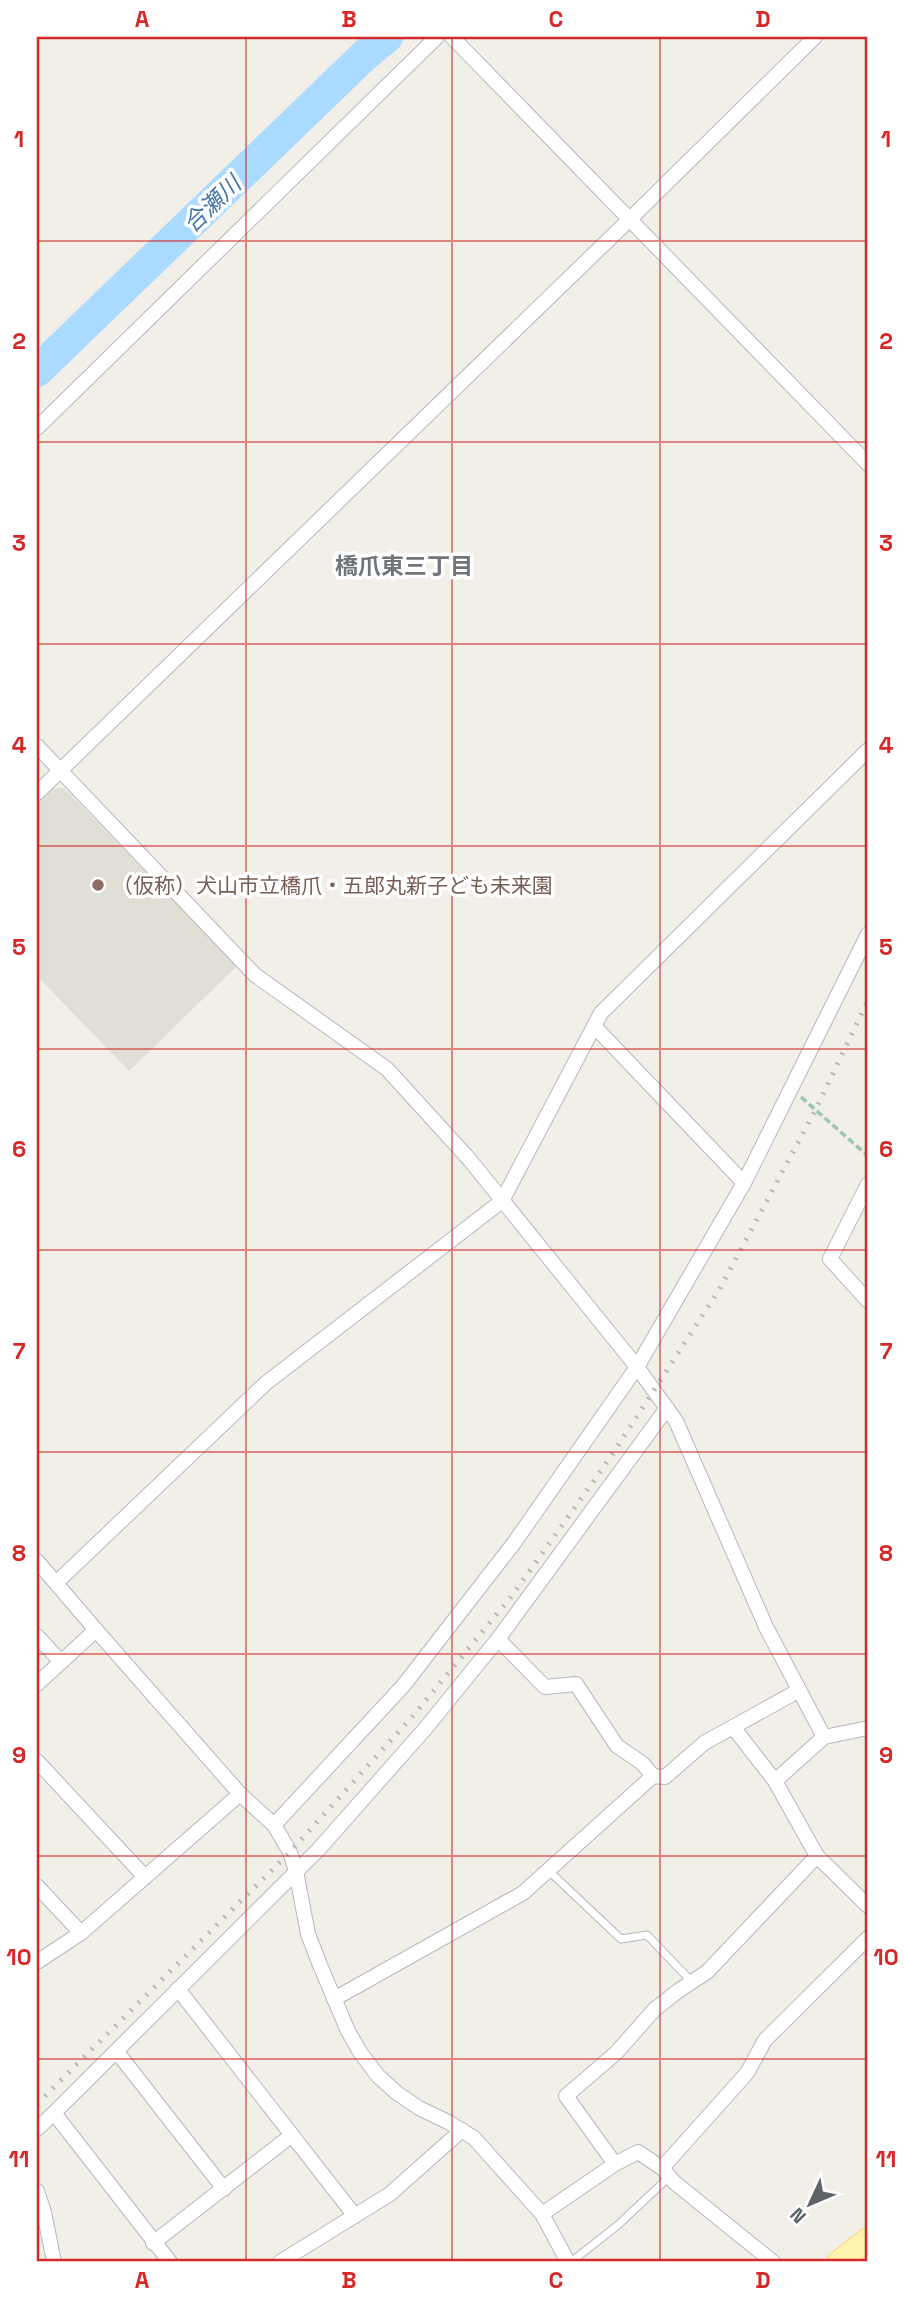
<svg xmlns="http://www.w3.org/2000/svg" width="905" height="2299" viewBox="0 0 905 2299" font-family="'Space Grotesk','Noto Sans JP',sans-serif">
<style>
.education{fill:#e1ded6}
.lines{fill:none;stroke-linecap:round;stroke-linejoin:round}
.river{stroke:#aadaff;stroke-width:32}
.service-casing{stroke:#b5b8bc;stroke-width:9}
.minor-casing{stroke:#b5b8bc;stroke-width:16}
.primary-casing{stroke:#f2c960;stroke-width:24}
.path{stroke:#9cc7a9;stroke-width:3.5;stroke-dasharray:7 3.5;stroke-linecap:butt}
.service{stroke:#fff;stroke-width:7}
.minor{stroke:#fff;stroke-width:14}
.primary{stroke:#fff2af;stroke-width:23}
.rail{stroke:#b6b7b8;stroke-width:5;stroke-dasharray:2 9;stroke-linecap:butt}
.grid{fill:none;stroke:#d62828;stroke-width:2;stroke-opacity:0.55}
.education-dot{fill:#8d6e63;stroke:#fff;stroke-width:2.5}
.labels{text-anchor:middle;dominant-baseline:central;stroke-width:7;stroke-linejoin:round;paint-order:stroke}
.education-label{font-size:21px;fill:#785e54;stroke:#fff;text-anchor:start}
.water-label{font-size:23px;font-style:italic;fill:#4174aa;stroke:#fff}
.neighbourhood-label{font-size:23px;font-weight:bold;fill:#70757a;stroke:#fff}
.neatline{fill:none;stroke:#d62828;stroke-width:2.5}
.grid-label{font-size:23px;text-anchor:middle;font-weight:bold;fill:#d62828}
</style>
<rect width="100%" height="100%" fill="#f1efe8"/>
<path class="education" d="M54,788h10l173,178 -108,105 -92,-95v-172z"/>
<g class="lines">
<path class="river" d="M37,371l329,-317 21,-17"/>
<g class="service-casing">
<g id="service">
<path d="M549,1871l72,68 26,-4 45,47"/>
<path d="M571,2262l47,-37 51,-48"/>
</g>
</g>
<g class="minor-casing">
<g id="minor">
<path d="M452,37l416,427"/>
<path d="M37,428l400,-391"/>
<path d="M37,746l218,229 132,94 82,90 168,208 39,54 90,206 58,110"/>
<path d="M37,793l593,-574 185,-182"/>
<path d="M594,1026l150,157"/>
<path d="M868,1184l-38,75 38,42"/>
<path d="M37,1561l59,69"/>
<path d="M56,1583l210,-200 236,-182 99,-188 267,-263"/>
<path d="M37,1636l24,26"/>
<path d="M498,1639l47,48 31,-3 41,62 25,17 11,13"/>
<path d="M37,1684l59,-54 144,164 34,31 16,27 6,19 12,63 12,31 28,66 12,21 18,24 19,17 22,15 29,14 26,16 68,76 26,48"/>
<path d="M733,1727l42,54"/>
<path d="M868,1728l-44,9 -49,44 42,75 51,50"/>
<path d="M37,1761l108,116"/>
<path d="M274,1825l129,-139 111,-143 123,-176 107,-184 124,-249"/>
<path d="M37,1886l44,47"/>
<path d="M37,1962l44,-29 159,-139"/>
<path d="M178,1989l177,227"/>
<path d="M334,1999l189,-106 130,-117 12,1 39,-34 94,-52"/>
<path d="M117,2052l107,137"/>
<path d="M37,2129l17,-16"/>
<path d="M615,2164l-49,-68 50,-43 38,-43 24,-19 29,-19 110,-116"/>
<path d="M37,2191l7,21 10,50"/>
<path d="M542,2214l73,-50 23,-12 24,16"/>
<path d="M153,2243l139,-108"/>
<path d="M170,2262l-116,-149 264,-263 107,-121 73,-90 169,-231"/>
<path d="M280,2262l110,-68 72,-64"/>
<path d="M773,2262l-99,-80 -12,-14 85,-95 18,-33 103,-102"/>
</g>
</g>
<g class="primary-casing">
<path id="primary" d="M839,2262l29,-23"/>
</g>
<path class="path" d="M801,1097l67,59"/>
<use href="#service" class="service"/>
<use href="#minor" class="minor"/>
<use href="#primary" class="primary"/>
<path class="rail" d="M37,2104l253,-252 122,-135 99,-120 99,-139 109,-168 96,-179 53,-111"/>
</g>
<path class="grid" d="M246,37v2225M452,37v2225M660,37v2225M37,241h831M37,442h831M37,644h831M37,846h831M37,1049h831M37,1250h831M37,1452h831M37,1654h831M37,1856h831M37,2059h831"/>
<circle class="education-dot" cx="98" cy="885" r="7"/>
<g class="labels">
<g class="education-label">
<text x="112" y="885">（仮称）犬山市立橋爪・五郎丸新子ども未来園</text>
</g>
<g class="water-label">
<text transform="translate(212 204) rotate(-44)">合瀬川</text>
</g>
<g class="neighbourhood-label">
<text x="404" y="566">橋爪東三丁目</text>
</g>
</g>
<rect width="905" height="2299" fill="none" stroke="#ffffff" stroke-width="77"/>
<g transform="translate(810 2204) rotate(226)" stroke="#ffffff" stroke-width="5" paint-order="stroke">
<path d="M0-5L12 26L0 18L-12 26Z" fill="#5f6368"/>
<text y="-10" font-size="19" font-weight="bold" text-anchor="middle" fill="#5f6368">N</text>
</g>
<rect x="38" y="38" width="828" height="2222" class="neatline"/>
<g class="grid-label">
<text x="142" y="27">A</text>
<text x="349" y="27">B</text>
<text x="556" y="27">C</text>
<text x="763" y="27">D</text>
<text x="19" y="147">1</text>
<text x="886" y="147">1</text>
<text x="19" y="349">2</text>
<text x="886" y="349">2</text>
<text x="19" y="551">3</text>
<text x="886" y="551">3</text>
<text x="19" y="753">4</text>
<text x="886" y="753">4</text>
<text x="19" y="955">5</text>
<text x="886" y="955">5</text>
<text x="19" y="1157">6</text>
<text x="886" y="1157">6</text>
<text x="19" y="1359">7</text>
<text x="886" y="1359">7</text>
<text x="19" y="1561">8</text>
<text x="886" y="1561">8</text>
<text x="19" y="1763">9</text>
<text x="886" y="1763">9</text>
<text x="19" y="1965">10</text>
<text x="886" y="1965">10</text>
<text x="19" y="2167">11</text>
<text x="886" y="2167">11</text>
<text x="142" y="2288">A</text>
<text x="349" y="2288">B</text>
<text x="556" y="2288">C</text>
<text x="763" y="2288">D</text>
</g>
</svg>
